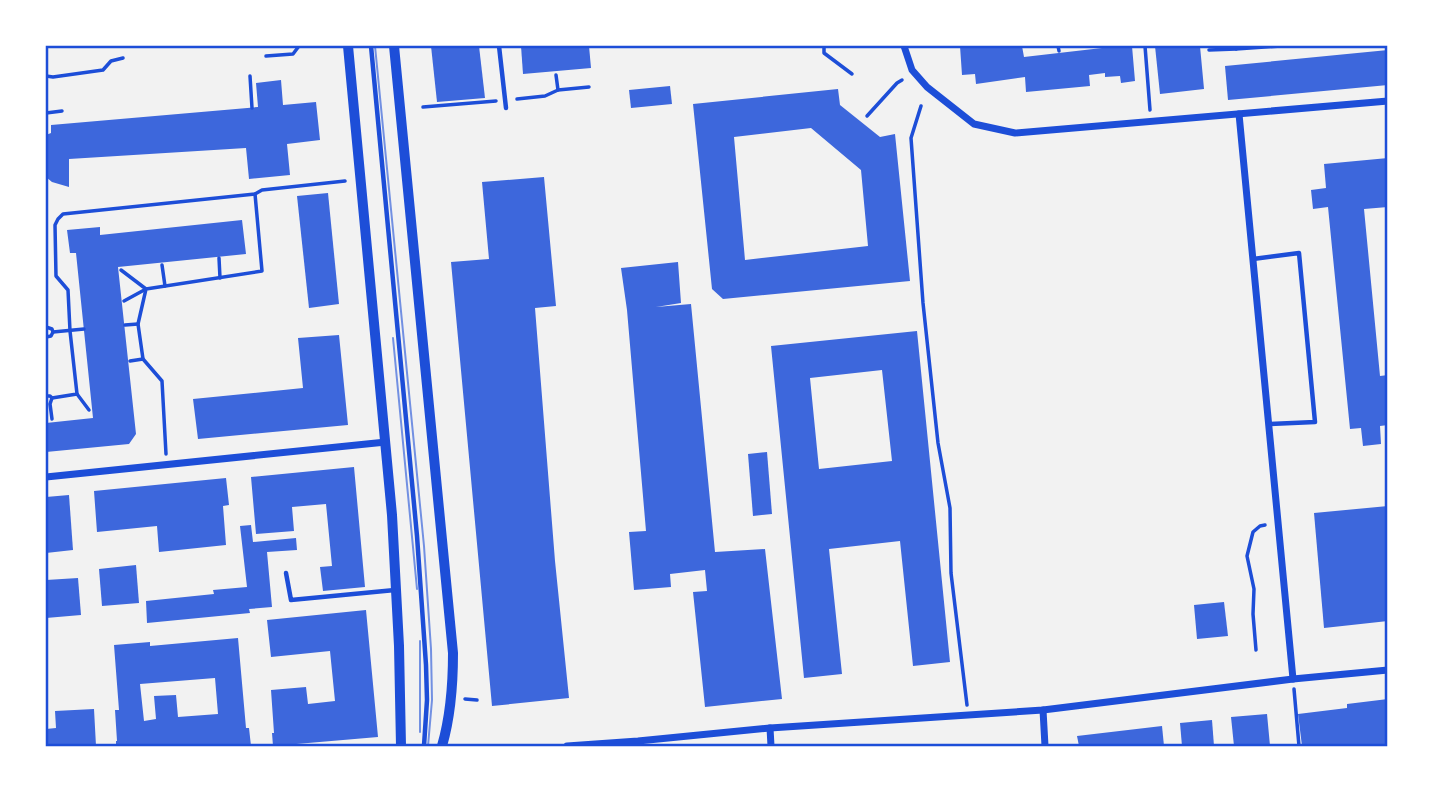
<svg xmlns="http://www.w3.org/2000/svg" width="1433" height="792" viewBox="0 0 1433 792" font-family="Poppins,sans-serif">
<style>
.building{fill:#3d67dc;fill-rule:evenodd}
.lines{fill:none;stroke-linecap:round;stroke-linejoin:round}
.path{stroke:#1d4ed8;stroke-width:3.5}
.service{stroke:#1d4ed8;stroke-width:4.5}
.minor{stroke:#1d4ed8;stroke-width:7}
.secondary{stroke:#1d4ed8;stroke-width:10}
.tram{stroke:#7290e2;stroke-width:2}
.neatline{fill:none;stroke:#1d4ed8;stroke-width:2.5}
</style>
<rect width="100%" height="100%" fill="#f2f2f2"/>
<g class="building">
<path d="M431,46h48l6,52 -48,4z"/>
<path d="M521,46h68l2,22 -68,6z"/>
<path d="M960,46h62l2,11 78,-9 -1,-2h31l3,35 -14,2 -1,-7 -15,1v-4l-16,2 1,11 -64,6 -1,-15 -49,7 -1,-10 -13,1z"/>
<path d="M1155,46h45l4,43 -44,5z"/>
<path d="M1388,50v35l-160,15 -3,-34z"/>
<path d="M281,80l2,25 33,-3 4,38 -33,4 3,31 -41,4 -3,-31 -177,11v28l-17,-5 -6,-5v-42l5,-2v-8l207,-18 -2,-24z"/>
<path d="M670,86l2,18 -41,4 -2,-18z"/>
<path d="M838,89l2,16 40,32 15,-3 15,147 -187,18 -11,-10 -19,-185zM811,128l50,42 7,76 -123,14 -11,-123z"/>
<path d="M1388,158v49l-24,2 16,167 8,-1v50l-8,1 1,18 -18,2 -2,-18 -11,1 -22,-222 -15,2 -2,-19 15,-2 -2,-24z"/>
<path d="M544,177l12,129 -21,2 20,253 14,137 -77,8 -41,-444 38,-3 -7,-77z"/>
<path d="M328,193l11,111 -30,4 -12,-112z"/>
<path d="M242,220l4,34 -128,13 18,167 -7,10 -83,8v-29l47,-5 -17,-165h-6l-3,-23 33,-3v8z"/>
<path d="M678,262l3,41 -25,4 35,-3 24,248 50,-3 17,150 -77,8 -12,-115 14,-1 -2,-21 -35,4 1,13 -37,3 -5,-58 17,-1 -19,-221 -6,-42z"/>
<path d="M917,331l33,331 -37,4 -13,-125 -71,8 13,125 -38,4 -33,-332zM882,370l10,91 -73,8 -9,-91z"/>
<path d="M339,335l9,90 -150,14 -5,-40 110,-11 -5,-50z"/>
<path d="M767,452l5,62 -19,2 -5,-62z"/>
<path d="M354,467l11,120 -42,4 -3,-24 12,-1 -6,-62 -34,3 2,24 -38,3 -5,-57z"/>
<path d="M226,478l3,27 -6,1 3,39 -67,7 -2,-26 -60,6 -3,-41z"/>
<path d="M69,495l4,55 -27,3v-56z"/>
<path d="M1388,506v115l-64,7 -10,-115z"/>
<path d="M251,525l2,17 43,-4 1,12 -30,2 5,55 -23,2 1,4 -103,10 -1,-22 68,-7 -1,-4 34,-3 -7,-61z"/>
<path d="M136,565l3,38 -37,3 -3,-37z"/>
<path d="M78,578l3,37 -35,3v-38z"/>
<path d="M1224,602l4,34 -31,3 -3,-34z"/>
<path d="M366,610l12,127 -105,9 -1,-13h2l-3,-43 35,-3 2,17 27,-3 -5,-50 -59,6 -4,-37z"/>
<path d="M238,638l8,90h3l2,18h-135v-5h1l-2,-31h4l-5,-65 36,-3v4zM215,678l3,36 -40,3 -2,-22 -22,1 2,23 -12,2 -4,-37z"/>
<path d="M1388,699v47h-29v-2l-17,2h-40l-4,-32 49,-6v-4z"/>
<path d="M94,709l2,37h-50v-17l10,-1 -1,-17z"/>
<path d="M1267,714l3,32h-36l-3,-29z"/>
<path d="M1212,720l2,26h-32l-2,-23z"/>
<path d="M1162,726l2,20h-85l-2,-10z"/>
</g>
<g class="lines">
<g class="path">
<path d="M824,46v7l28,21"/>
<path d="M1058,46l1,5"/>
<path d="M1145,46l5,64"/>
<path d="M1236,49l45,-3"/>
<path d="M1209,50l27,-1 5,-3"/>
<path d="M266,56l27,-2 6,-8"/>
<path d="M46,76l7,1 50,-7 8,-9 12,-3"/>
<path d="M250,76l2,32"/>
<path d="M558,90l31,-3"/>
<path d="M517,99l28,-3 13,-6 -2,-15"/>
<path d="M921,106l-10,32 12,165 15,140 12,65 1,65 16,132"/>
<path d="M423,107l73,-6"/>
<path d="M46,113l16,-2"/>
<path d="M867,116l30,-33 5,-3"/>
<path d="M219,258l1,20"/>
<path d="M162,265l3,21"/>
<path d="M121,270l25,19 -22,12"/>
<path d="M125,325l13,-1"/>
<path d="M46,327l6,2 1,3 -2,4 -5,1"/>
<path d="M53,332l31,-3"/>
<path d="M130,361l13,-2"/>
<path d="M77,394l12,16"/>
<path d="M46,396h4l2,2 -2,6 2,15"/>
<path d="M52,398l25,-4 -7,-63 -2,-41 -12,-14 -1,-51 3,-6 5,-5 192,-20 7,-4 83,-9"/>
<path d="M166,454l-4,-73 -19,-22 -5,-35 8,-35 116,-18 -7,-77"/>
<path d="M1256,650l-3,-36 1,-25 -7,-33 6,-24 7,-6 5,-1"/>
<path d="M1294,689l5,57"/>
<path d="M465,699l12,1"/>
</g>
<g class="service">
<path d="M371,46l46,490 9,129 1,35 -3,46"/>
<path d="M499,46l7,62"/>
<path d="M1253,259l46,-6 16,169 -46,2"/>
<path d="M286,573l5,27 104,-10"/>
</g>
<g class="minor">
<path d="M904,46l8,24 15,17 47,37 41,9 373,-32"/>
<path d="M1239,114l54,565"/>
<path d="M46,477l340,-35"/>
<path d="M1043,710l2,36"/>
<path d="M770,728l1,18"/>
<path d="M567,746l71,-5 132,-13 273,-18 250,-31 95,-9"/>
</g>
<g class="secondary">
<path d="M348,46l44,469 7,131 2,100"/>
<path d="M394,46l59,607c0,32 -2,62 -11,93"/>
</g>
<g class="tram">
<path d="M375,46l49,500 7,103 1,51 -4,46"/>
<path d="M393,338l24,251"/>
<path d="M420,732v-91"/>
</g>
</g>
<rect width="1433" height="792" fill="none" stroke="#ffffff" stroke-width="94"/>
<rect x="47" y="47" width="1339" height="698" class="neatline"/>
</svg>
